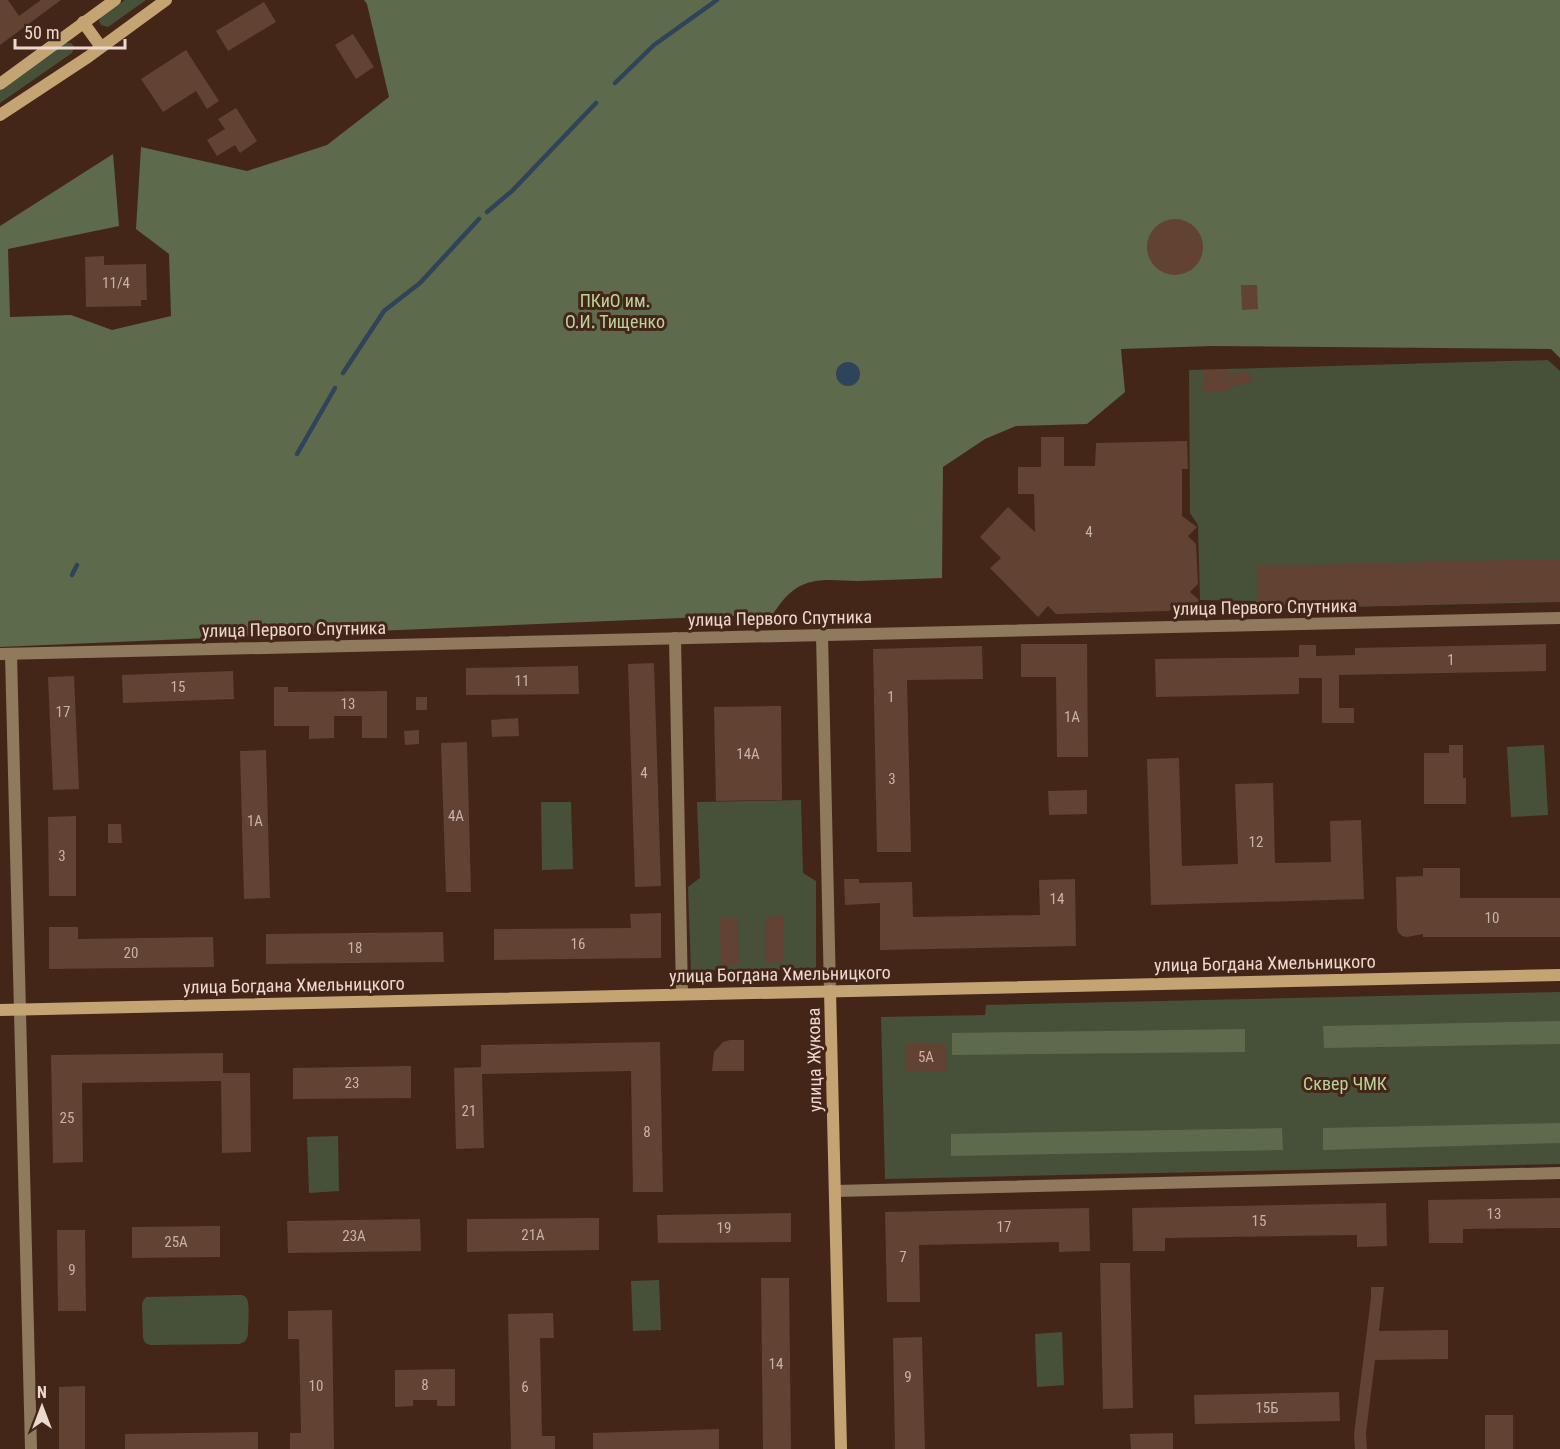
<svg xmlns="http://www.w3.org/2000/svg" width="1560" height="1449" viewBox="0 0 1560 1449" font-family="'Roboto Condensed',sans-serif">
<style>
.green{fill:#475139}
.forest{fill:#5d6a4c}
.water{fill:#2d445b}
.lines{fill:none;stroke-linecap:round;stroke-linejoin:round}
.stream{stroke:#2d445b;stroke-width:4.5}
.building{fill:#614233}
.street{stroke:#8f7a5d;stroke-width:12}
.secondary{stroke:#c5a474;stroke-width:12}
.labels{text-anchor:middle;dominant-baseline:central;stroke-width:6;stroke-linejoin:round;paint-order:stroke}
.number-label{font-size:15px;fill:#c9b2a8}
.park-label{font-size:18px;fill:#bbd29a;stroke:#442619}
.street-label{font-size:18px;fill:#ecd8cf;stroke:#442619}
</style>
<rect width="100%" height="100%" fill="#442619"/>
<g class="green">
<path d="M125,0h21l-38,27 -7,-2 -2,-4 2,-4z"/>
<path d="M64,43h7l3,4 -2,6 -72,50v-13z"/>
<path d="M1548,360l12,11v231l-303,7 -1,-8 -56,-1 -2,-75 -8,-12 -1,-143z"/>
<path d="M1544,745l4,70 -37,2 -4,-70z"/>
<path d="M801,800l2,73 13,8v88l-125,1 -3,-83 12,-9 -3,-76z"/>
<path d="M541,802h30l2,67 -31,1z"/>
<path d="M1560,992v172l-675,15 -4,-162 104,-2 1,-10z"/>
<path d="M338,1136l1,55 -30,2 -2,-56z"/>
<path d="M659,1280l2,50 -28,1 -2,-50z"/>
<path d="M238,1295c4,0 7,0 9,4 3,6 1,27 1,35 -1,6 -3,8 -9,10l-88,1c-6,-1 -7,-3 -8,-8l-1,-33 1,-3 3,-4z"/>
<path d="M1062,1332l2,53 -27,2 -2,-53z"/>
</g>
<g class="forest">
<path d="M364,0h1196v358l-9,-9 -339,-3 -91,3 4,43 -38,32 -71,2 -31,13 -42,28 -1,111c-28,1 -56,2 -84,3 -19,0 -38,-4 -56,4 -13,6 -21,17 -29,29l-773,33v-421l113,-72 6,72 -111,23 2,68 61,-2 41,15 59,-14 -2,-62 -33,-25 5,-82 106,24 80,-26 62,-48 -22,-93z"/>
<path d="M1560,1021v23l-236,4 -1,-22z"/>
<path d="M1245,1029v23l-293,3v-22z"/>
<path d="M1560,1123v20l-237,7v-22z"/>
<path d="M1282,1128l1,22 -332,6v-22z"/>
</g>
<circle class="water" cx="848" cy="374" r="12"/>
<g class="lines">
<g class="stream">
<path d="M615,83l39,-38 63,-45"/>
<path d="M487,212l25,-21 84,-88"/>
<path d="M343,373l41,-62 36,-28 59,-64"/>
<path d="M297,454l38,-66"/>
<path d="M72,575l5,-10"/>
</g>
</g>
<g class="building">
<path d="M0,0h8l11,16 22,-16h20l-61,45z"/>
<path d="M264,2l12,20 -48,29 -12,-20z"/>
<path d="M353,34l21,33 -18,12 -21,-34z"/>
<path d="M186,50l33,51 -12,8 -11,-18 -33,21 -22,-33z"/>
<path d="M236,108l21,33 -17,12 -5,-8 -18,11 -10,-16 18,-11 -7,-10z"/>
<circle cx="1175" cy="247" r="28"/>
<path d="M104,256v9l42,-1 1,36h-6v6l-55,1 -1,-50z"/>
<path d="M1241,285h16l1,24 -16,1z"/>
<path d="M1203,370h25v5l19,-4 7,10 -26,7 1,3h-26z"/>
<path d="M1041,437h23v29h31l1,-23 91,-2 1,28h-6v47l15,11 -9,9 8,8 2,40 -8,8 9,8 -9,12 -11,-10 -10,9 -113,3 -8,-8 -10,11 -48,-49 11,-10 -21,-21 28,-30 27,25 -1,-38h-16v-27h23z"/>
<path d="M1560,559v42l-302,8 -1,-43z"/>
<path d="M1021,644h66l1,113h-31l-1,-80h-35z"/>
<path d="M1546,644v27l-207,4v33h15v15h-32v-45h-23v16l-143,3 -1,-38 144,-2v-12h17v11l39,-1v-7z"/>
<path d="M982,646l1,33 -76,1 4,172h-34l-4,-203z"/>
<path d="M654,663l7,223 -26,1 -7,-223z"/>
<path d="M578,666l1,28 -113,1v-27z"/>
<path d="M233,671l1,28 -111,4 -1,-28z"/>
<path d="M74,676l5,113 -26,1 -5,-113z"/>
<path d="M274,687h14v5l99,-1v47h-25v-22h-28v22l-25,1v-13h-35z"/>
<rect x="416" y="697" width="11" height="13"/>
<path d="M781,706l1,94 -66,1 -2,-94z"/>
<path d="M518,718l1,18 -27,1 -1,-17z"/>
<path d="M419,730v14l-14,1 -1,-14z"/>
<path d="M467,742l4,150h-25l-5,-149z"/>
<path d="M1449,745h14v33h3v26h-42v-51h25z"/>
<path d="M266,750l4,148 -26,1 -4,-148z"/>
<path d="M1179,758l3,108 56,-2 -3,-80 38,-1 2,80 56,-1 -1,-41 31,-1 3,79 -213,6 -4,-146z"/>
<path d="M1087,790v24l-38,1 -1,-24z"/>
<path d="M76,816v80h-27l-1,-79z"/>
<path d="M108,824h13l1,19h-14z"/>
<path d="M1423,868h37v30h100v39h-137v-3l-16,3 -5,-1 -4,-4 -1,-5 -1,-50 27,-1z"/>
<path d="M844,879h15v4l53,-1 1,35 127,-2 -1,-35 36,-1 1,67 -196,4v-47l-35,2z"/>
<path d="M661,913v45l-167,2v-31l137,-1 -1,-14z"/>
<path d="M783,916l1,46 -18,1 -1,-46z"/>
<path d="M720,918h18l1,47h-18z"/>
<path d="M49,927h29v12l135,-2 1,30 -165,2z"/>
<path d="M443,932l1,30 -178,2v-30z"/>
<path d="M730,1040h14v31h-32l2,-19 9,-10z"/>
<path d="M660,1042l3,150h-30l-2,-121 -149,3 2,74 -28,1 -2,-81 27,-1v-22z"/>
<path d="M946,1043l1,28 -42,1v-28z"/>
<path d="M223,1053v20h27l1,79 -29,1 -1,-72 -139,2 1,79 -30,1 -2,-108z"/>
<path d="M411,1066v32l-118,1v-31z"/>
<path d="M1560,1198v30l-97,1v14h-34l-1,-43z"/>
<path d="M1386,1203l1,43 -30,1v-12l-192,3v13h-32l-1,-43z"/>
<path d="M1089,1208l1,43 -31,1v-10l-140,3 1,57h-33l-2,-90z"/>
<path d="M791,1213v29l-133,1 -1,-28z"/>
<path d="M599,1218v32l-132,2v-33z"/>
<path d="M420,1219l1,32 -133,2 -1,-32z"/>
<path d="M220,1226v31l-88,1v-31z"/>
<path d="M57,1230h28l1,81h-28z"/>
<path d="M1100,1263h30l3,145 -30,1z"/>
<path d="M761,1278h28l2,171h-28z"/>
<path d="M1371,1287h13l-5,44 69,-1v29l-73,1 -9,73 1,16h-12l-1,-15 17,-136z"/>
<path d="M332,1310l2,139h-44v-16h11l-2,-94h-11v-28z"/>
<path d="M553,1313l1,25h-14l2,98h13v13h-44l-3,-135z"/>
<path d="M922,1337l3,112h-30l-2,-111z"/>
<path d="M455,1369v37h-18v-6h-24v6l-18,1v-37z"/>
<path d="M85,1386v63h-26v-62z"/>
<path d="M1339,1392l1,29 -145,3 -1,-29z"/>
<rect x="1485" y="1415" width="28" height="34"/>
<path d="M719,1429v20h-126v-16z"/>
<path d="M258,1432v17h-133v-15z"/>
<path d="M1173,1433v16h-42l-1,-15z"/>
</g>
<g class="lines">
<g class="street">
<path d="M822,634l8,357"/>
<path d="M675,638l7,356"/>
<path d="M0,654l1560,-36"/>
<path d="M11,654l20,795"/>
<path d="M835,1191l725,-18"/>
</g>
<g class="secondary">
<path d="M83,22l18,25"/>
<path d="M0,84l115,-84"/>
<path d="M0,115l88,-58 78,-57"/>
<path d="M830,991l11,458"/>
<path d="M0,1010l1560,-35"/>
</g>
</g>
<g class="labels">
<g class="number-label">
<text x="116" y="283">11/4</text>
<text x="1089" y="532">4</text>
<text x="1451" y="660">1</text>
<text x="522" y="681">11</text>
<text x="178" y="687">15</text>
<text x="891" y="697">1</text>
<text x="348" y="704">13</text>
<text x="63" y="712">17</text>
<text x="1072" y="717">1А</text>
<text x="748" y="754">14А</text>
<text x="644" y="773">4</text>
<text x="892" y="779">3</text>
<text x="456" y="816">4А</text>
<text x="255" y="821">1А</text>
<text x="1256" y="842">12</text>
<text x="62" y="856">3</text>
<text x="1057" y="899">14</text>
<text x="1492" y="918">10</text>
<text x="578" y="944">16</text>
<text x="355" y="948">18</text>
<text x="131" y="953">20</text>
<text x="926" y="1057">5А</text>
<text x="352" y="1083">23</text>
<text x="469" y="1111">21</text>
<text x="67" y="1118">25</text>
<text x="647" y="1132">8</text>
<text x="1494" y="1214">13</text>
<text x="1259" y="1221">15</text>
<text x="1004" y="1227">17</text>
<text x="724" y="1228">19</text>
<text x="533" y="1235">21А</text>
<text x="354" y="1236">23А</text>
<text x="176" y="1242">25А</text>
<text x="903" y="1257">7</text>
<text x="72" y="1270">9</text>
<text x="776" y="1364">14</text>
<text x="908" y="1377">9</text>
<text x="425" y="1385">8</text>
<text x="316" y="1386">10</text>
<text x="525" y="1387">6</text>
<text x="1267" y="1408">15Б</text>
</g>
<g class="park-label">
<text x="615" y="300">ПКиО им.<tspan x="615" dy="21">О.И. Тищенко</tspan></text>
<text x="1345" y="1083">Сквер ЧМК</text>
</g>
<g class="street-label">
<text transform="translate(1265 607) rotate(-1)">улица Первого Спутника</text>
<text transform="translate(780 618) rotate(-1)">улица Первого Спутника</text>
<text transform="translate(294 629) rotate(-1)">улица Первого Спутника</text>
<text transform="translate(1265 963) rotate(-1)">улица Богдана Хмельницкого</text>
<text transform="translate(780 974) rotate(-1)">улица Богдана Хмельницкого</text>
<text transform="translate(294 985) rotate(-1)">улица Богдана Хмельницкого</text>
<text transform="translate(814 1060) rotate(-91)">улица Жукова</text>
</g>
</g>
<g transform="translate(42 1407)" stroke="#442619" stroke-width="4.5" paint-order="stroke">
<path d="M0-4.5L10 22L0 15L-10 22Z" fill="#ecd8cf"/>
<text y="-9" font-size="16" font-weight="bold" text-anchor="middle" fill="#ecd8cf">N</text>
</g>
<path d="M15 39v9h110v-9" fill="none" stroke="#ecd8cf" stroke-width="3"/>
<text x="24" y="39" font-size="18" fill="#ecd8cf" stroke="#442619" stroke-width="4.5" paint-order="stroke">50 m</text>
</svg>
